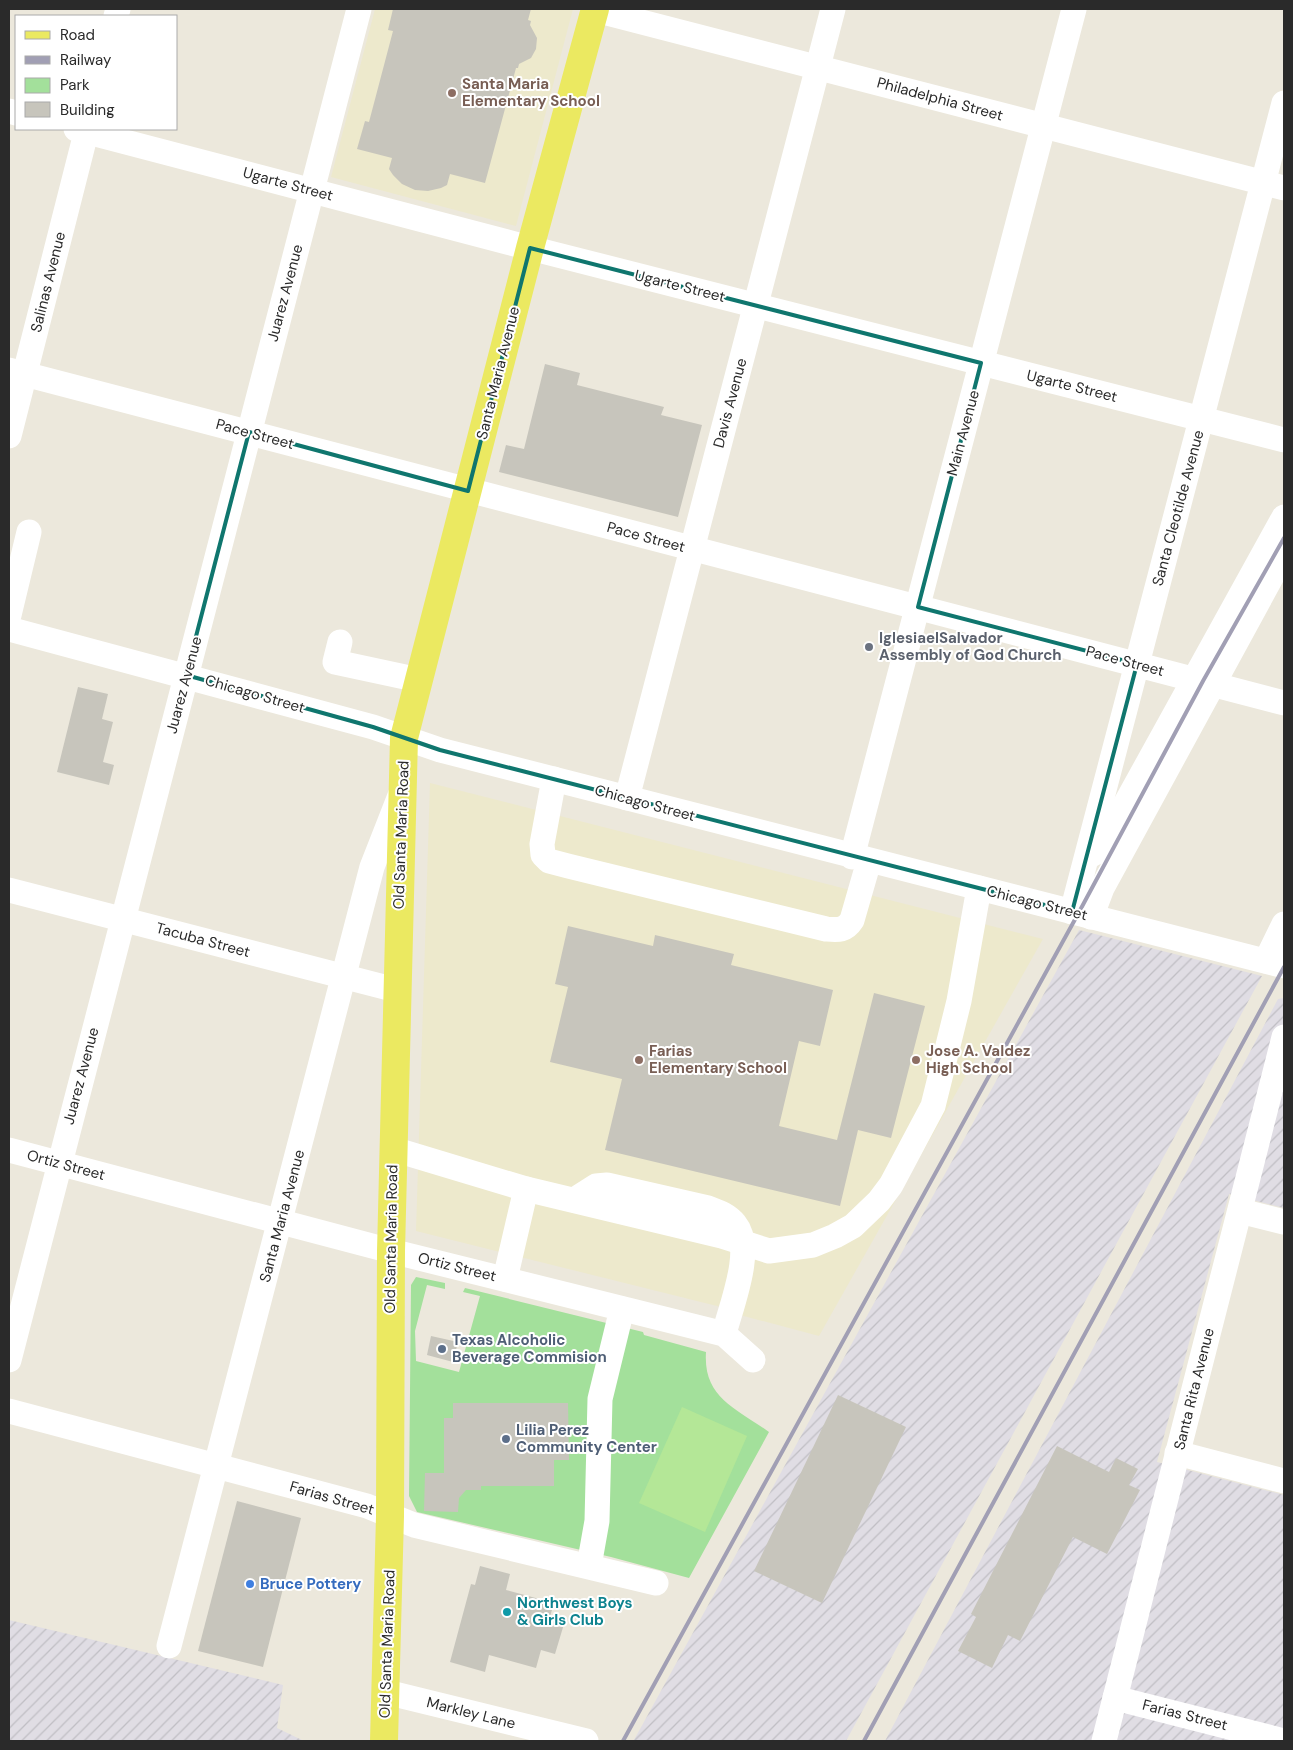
<svg xmlns="http://www.w3.org/2000/svg" width="1293" height="1750" viewBox="0 0 1293 1750" font-family="'DM Sans',sans-serif">
<style>
.industrial{fill:url(#industrial-furrows)}
.education{fill:#ede9cc}
.park{fill:#a3e09b}
.pitch{fill:#b4e797}
.building{fill:#c7c5bc}
.lines{fill:none;stroke-linecap:round;stroke-linejoin:round}
.minor{stroke:#fff;stroke-width:25}
.major{stroke:#ebe961;stroke-width:28}
.rail{stroke:#a19fb4;stroke-width:4}
.marked{fill:none;stroke:#0f766e;stroke-width:4;stroke-linejoin:round}
.education-dot{fill:#8d6e63;stroke:#fff;stroke-width:2}
.worship-dot{fill:#6b7280;stroke:#fff;stroke-width:2}
.service-dot{fill:#5c6f8a;stroke:#fff;stroke-width:2}
.shop-dot{fill:#3f7fe0;stroke:#fff;stroke-width:2}
.culture-dot{fill:#0f9aa8;stroke:#fff;stroke-width:2}
.labels{text-anchor:middle;dominant-baseline:central;stroke-width:4;stroke-linejoin:round;paint-order:stroke}
.education-label{font-size:15px;font-weight:bold;fill:#785e54;stroke:#fff;text-anchor:start}
.street-label{font-size:15px;fill:#2a2a2a;stroke:#fff}
.worship-label{font-size:15px;font-weight:bold;fill:#5b616d;stroke:#fff;text-anchor:start}
.service-label{font-size:15px;font-weight:bold;fill:#4e5e75;stroke:#fff;text-anchor:start}
.shop-label{font-size:15px;font-weight:bold;fill:#366cbe;stroke:#fff;text-anchor:start}
.culture-label{font-size:15px;font-weight:bold;fill:#0d838f;stroke:#fff;text-anchor:start}
</style>
<defs>
<pattern id="industrial-furrows" width="10" height="10" patternUnits="userSpaceOnUse" patternTransform="scale(1.25)"><rect width="10" height="10" fill="#e0dde4"/><path d="M-1 1l2-2M0 10L10 0M9 11l2-2" fill="none" stroke="#c0bec4"/></pattern>
</defs>
<rect width="100%" height="100%" fill="#ece8dc"/>
<g class="industrial">
<path d="M1079,930l183,46 -416,765 -212,-1z"/>
<path d="M1284,998v210l-55,-14 -72,268 127,33v246h-399l393,-742z"/>
<path d="M9,1620l274,65 -6,43 27,13h-295z"/>
</g>
<g class="education">
<path d="M375,9h198l-57,217 -185,-49z"/>
<path d="M430,783l613,156 -224,397 -79,-21 1,-3 -325,-81z"/>
</g>
<path class="park" d="M416,1277l29,6v6l-18,-4 -12,46 1,30 43,11 21,-76 -17,-4 2,-4 178,44 1,3 62,17c-3,46 30,56 63,80l-80,146 -78,-21 -194,-45 -8,-16 2,-211z"/>
<path class="pitch" d="M682,1407l65,29 -42,96 -66,-29z"/>
<g class="building">
<path d="M393,9h138l-3,11 3,1 -1,4 7,13 -1,11 -5,9 -12,6 -1,4h-2l-31,115 -35,-9 -3,11 -6,3 -13,3 -13,-1 -13,-6 -9,-9 -4,-6 3,-11 -35,-9 8,-28 4,1 24,-91 -5,-1z"/>
<path d="M545,364l35,9 -3,12 87,22 -3,8 41,10 -24,92 -179,-45 7,-27 18,4z"/>
<path d="M78,687l30,7 -6,25 11,3 -10,40 11,3 -5,20 -52,-13z"/>
<path d="M568,926l85,20 2,-11 79,19 -3,11 102,25 -13,56 -21,-5 -20,85 58,14 37,-147 51,13 -34,132 -33,-8 -18,76 -235,-56 17,-71 -72,-17 18,-75 -13,-3z"/>
<path d="M431,1336l27,6 -5,20 -26,-7z"/>
<path d="M838,1395l68,32 -84,176 -68,-32z"/>
<path d="M453,1403h115l1,57h-15v26h-73v4h-15l-7,8 -1,14 -34,-1 1,-38h19v-55h9z"/>
<path d="M1057,1446l52,26 7,-14 22,11 -9,16 11,5 -33,64 -34,-17 -53,104 -12,-6 -16,33 -34,-17 18,-34 -5,-3z"/>
<path d="M237,1501l64,17 -38,149 -65,-16z"/>
<path d="M480,1566l30,8 -4,16 48,13 -5,17 15,4 -9,30 -14,-4 -5,18 -47,-13 -4,17 -35,-10 21,-78 4,1z"/>
</g>
<g class="lines">
<g class="minor">
<path d="M595,10l689,178"/>
<path d="M116,16l2,-7"/>
<path d="M9,111l7,2"/>
<path d="M76,129l454,119 754,192"/>
<path d="M9,370l1275,333"/>
<path d="M9,436l78,-307"/>
<path d="M9,615l20,-83"/>
<path d="M9,629l364,98 67,23 844,216"/>
<path d="M340,642l-5,20 84,18"/>
<path d="M554,779l-12,65 1,11 6,6 19,5 258,63c12,1 19,2 26,-9l17,-59"/>
<path d="M627,798l206,-789"/>
<path d="M1093,854l8,-6 183,-331"/>
<path d="M852,857l222,-848"/>
<path d="M9,890l387,100"/>
<path d="M1072,912l212,-809"/>
<path d="M1091,917l11,-29 182,-334"/>
<path d="M1266,961l18,-37"/>
<path d="M393,1149l133,40 196,47 47,15 44,-6 22,-9 18,-10 26,-25 12,-16 42,-79 26,-105 20,-113"/>
<path d="M9,1150l382,101 333,83 29,26"/>
<path d="M574,1200l22,-14 11,-1 101,23c11,4 20,7 27,16 20,24 -4,82 -11,110"/>
<path d="M1240,1211l44,11"/>
<path d="M505,1279l21,-90"/>
<path d="M9,1360l350,-1351"/>
<path d="M9,1411l358,95 47,19 242,58"/>
<path d="M1177,1453l107,28"/>
<path d="M589,1566l8,-45 3,-122 22,-90"/>
<path d="M169,1646l203,-779 29,-74"/>
<path d="M386,1692l200,49"/>
<path d="M1115,1698l169,43"/>
<path d="M1104,1741l180,-704"/>
</g>
<path class="major" d="M384,1741l6,-225 1,-265 13,-513 126,-490 65,-239"/>
<g class="rail">
<path d="M623,1741l455,-827 125,-233 81,-143"/>
<path d="M864,1741l420,-774"/>
</g>
</g>
<path class="marked" d="M530,248l451,115 -63,244 219,57 -65,248 -632,-162 -67,-23 -187,-52 63,-243 219,59z"/>
<g class="education-dot">
<circle cx="452" cy="93" r="5"/>
<circle cx="639" cy="1060" r="5"/>
<circle cx="916" cy="1060" r="5"/>
</g>
<circle class="worship-dot" cx="869" cy="647" r="5"/>
<g class="service-dot">
<circle cx="442" cy="1349" r="5"/>
<circle cx="506" cy="1439" r="5"/>
</g>
<circle class="shop-dot" cx="250" cy="1584" r="5"/>
<circle class="culture-dot" cx="507" cy="1612" r="5"/>
<g class="labels">
<g class="education-label">
<text x="462" y="84">Santa Maria<tspan x="462" dy="17">Elementary School</tspan></text>
<text x="649" y="1051">Farias<tspan x="649" dy="17">Elementary School</tspan></text>
<text x="926" y="1051">Jose A. Valdez<tspan x="926" dy="17">High School</tspan></text>
</g>
<g class="street-label">
<text transform="translate(940 99) rotate(15)">Philadelphia Street</text>
<text transform="translate(288 184) rotate(15)">Ugarte Street</text>
<text transform="translate(48 282) rotate(-76)">Salinas Avenue</text>
<text transform="translate(680 286) rotate(14)">Ugarte Street</text>
<text transform="translate(285 293) rotate(-75)">Juarez Avenue</text>
<text transform="translate(498 373) rotate(-76)">Santa Maria Avenue</text>
<text transform="translate(1072 386) rotate(14)">Ugarte Street</text>
<text transform="translate(730 403) rotate(-75)">Davis Avenue</text>
<text transform="translate(963 433) rotate(-75)">Main Avenue</text>
<text transform="translate(255 434) rotate(15)">Pace Street</text>
<text transform="translate(1178 508) rotate(-75)">Santa Cleotilde Avenue</text>
<text transform="translate(646 537) rotate(15)">Pace Street</text>
<text transform="translate(1125 661) rotate(15)">Pace Street</text>
<text transform="translate(184 685) rotate(-75)">Juarez Avenue</text>
<text transform="translate(255 694) rotate(16)">Chicago Street</text>
<text transform="translate(645 803) rotate(15)">Chicago Street</text>
<text transform="translate(401 835) rotate(-88)">Old Santa Maria Road</text>
<text transform="translate(1037 903) rotate(14)">Chicago Street</text>
<text transform="translate(203 940) rotate(15)">Tacuba Street</text>
<text transform="translate(81 1076) rotate(-75)">Juarez Avenue</text>
<text transform="translate(66 1165) rotate(15)">Ortiz Street</text>
<text transform="translate(282 1216) rotate(-75)">Santa Maria Avenue</text>
<text transform="translate(391 1239) rotate(-89)">Old Santa Maria Road</text>
<text transform="translate(457 1267) rotate(14)">Ortiz Street</text>
<text transform="translate(1194 1389) rotate(-76)">Santa Rita Avenue</text>
<text transform="translate(332 1498) rotate(16)">Farias Street</text>
<text transform="translate(387 1644) rotate(-88)">Old Santa Maria Road</text>
<text transform="translate(471 1713) rotate(14)">Markley Lane</text>
<text transform="translate(1185 1715) rotate(14)">Farias Street</text>
</g>
<g class="worship-label">
<text x="879" y="638">IglesiaelSalvador<tspan x="879" dy="17">Assembly of God Church</tspan></text>
</g>
<g class="service-label">
<text x="452" y="1340">Texas Alcoholic<tspan x="452" dy="17">Beverage Commision</tspan></text>
<text x="516" y="1430">Lilia Perez<tspan x="516" dy="17">Community Center</tspan></text>
</g>
<g class="shop-label">
<text x="260" y="1584">Bruce Pottery</text>
</g>
<g class="culture-label">
<text x="517" y="1603">Northwest Boys<tspan x="517" dy="17">&amp; Girls Club</tspan></text>
</g>
</g>
<rect width="1293" height="1750" fill="none" stroke="#2a2a2a" stroke-width="20"/>
<rect x="15" y="15" width="162" height="115" fill="#ffffff" stroke="#aaaaaa"/>
<rect x="25" y="31" width="25" height="8" fill="#ebe961" stroke="#aaaaaa"/>
<text x="60" y="40" font-size="15" fill="#2a2a2a">Road</text>
<rect x="25" y="56" width="25" height="8" fill="#a19fb4" stroke="#aaaaaa"/>
<text x="60" y="65" font-size="15" fill="#2a2a2a">Railway</text>
<rect x="25" y="78" width="25" height="15" fill="#a3e09b" stroke="#aaaaaa"/>
<text x="60" y="90" font-size="15" fill="#2a2a2a">Park</text>
<rect x="25" y="102" width="25" height="15" fill="#c7c5bc" stroke="#aaaaaa"/>
<text x="60" y="115" font-size="15" fill="#2a2a2a">Building</text>
</svg>
